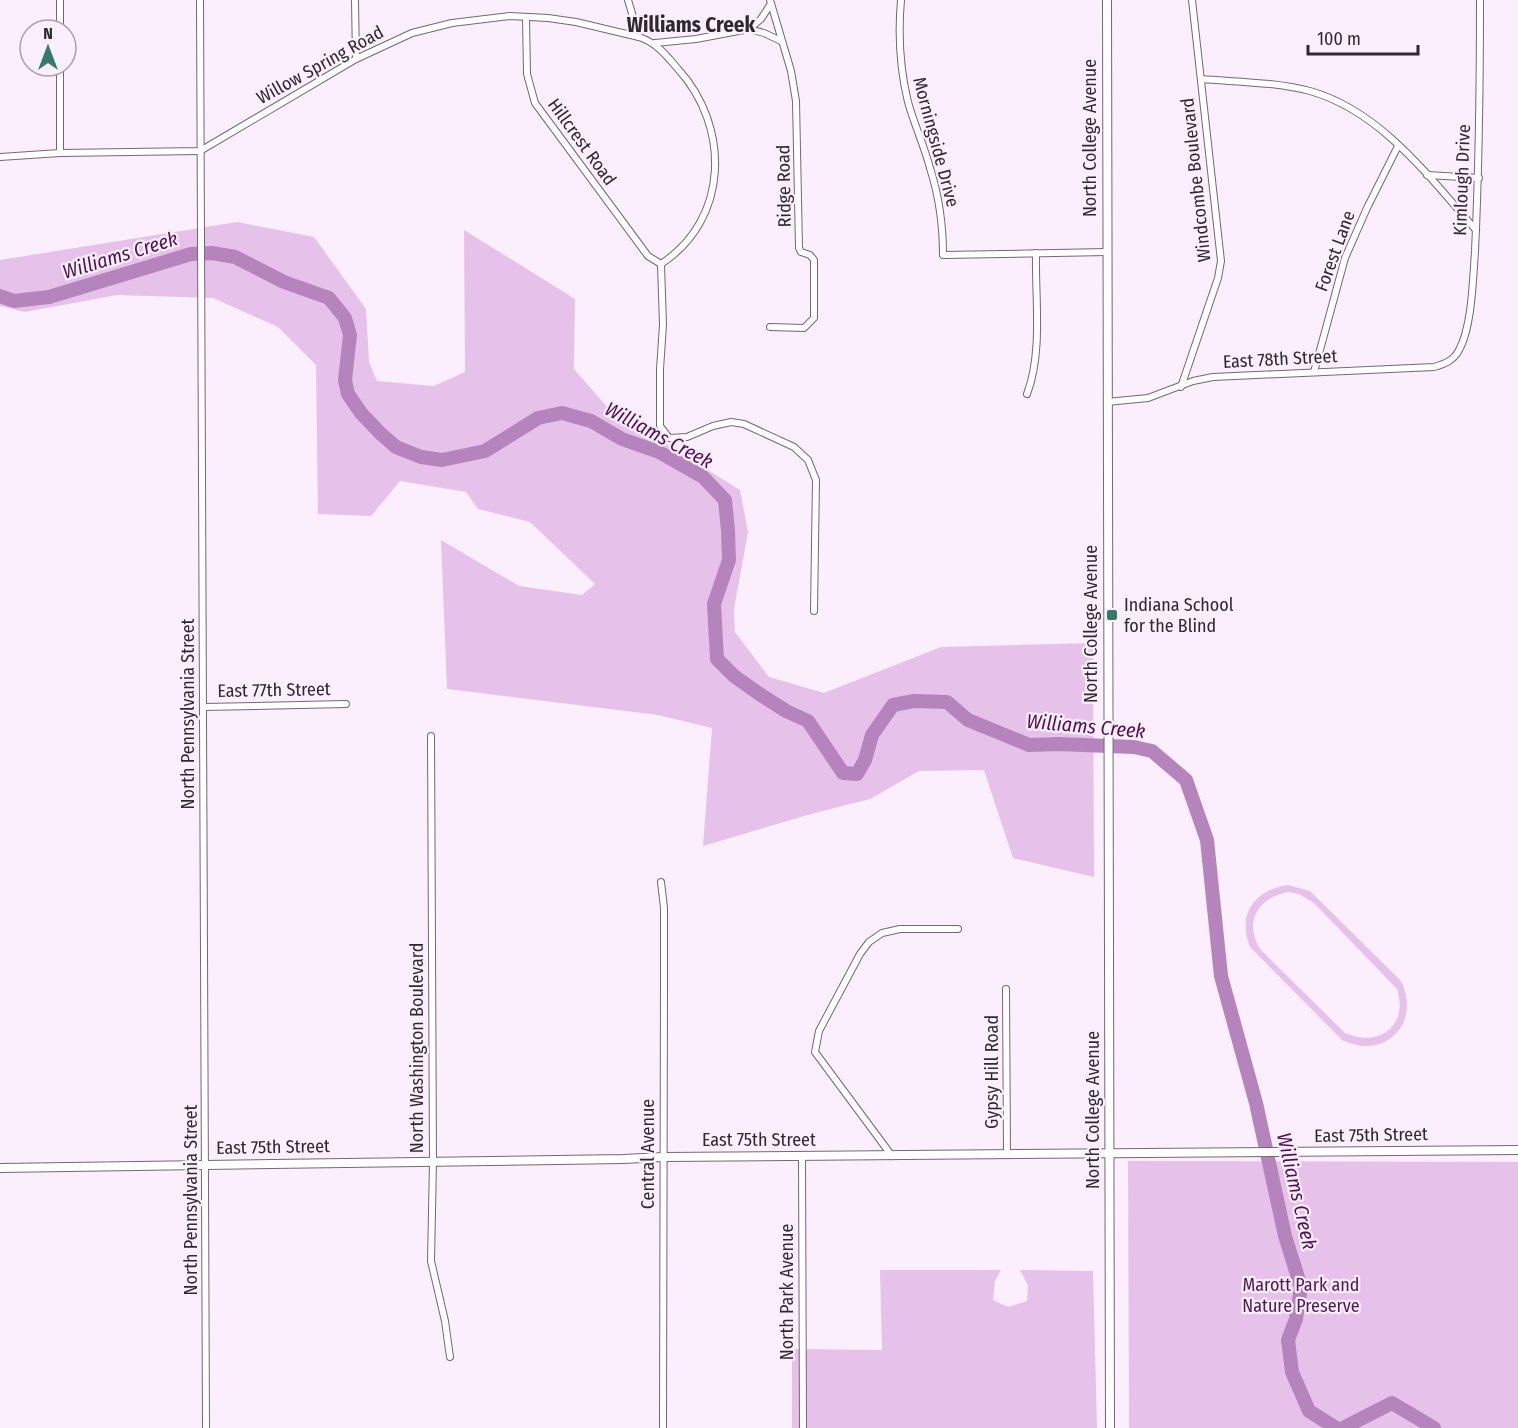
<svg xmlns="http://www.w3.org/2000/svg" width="1518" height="1428" viewBox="0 0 1518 1428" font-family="'Fira Sans Condensed',sans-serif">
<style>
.green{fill:#e6c2ea;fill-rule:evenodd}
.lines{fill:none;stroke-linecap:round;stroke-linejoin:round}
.river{stroke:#b684bc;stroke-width:14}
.street-casing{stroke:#736874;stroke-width:8}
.secondary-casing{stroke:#736874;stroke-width:10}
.street{stroke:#fff;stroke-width:6}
.secondary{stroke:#fff;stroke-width:8}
.poi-dot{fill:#367a6d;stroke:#fceffd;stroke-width:2}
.labels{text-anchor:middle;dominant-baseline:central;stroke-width:4.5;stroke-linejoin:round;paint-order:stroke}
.street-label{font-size:18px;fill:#2d292e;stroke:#fceffd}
.poi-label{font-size:18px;fill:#2d292e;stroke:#fceffd;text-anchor:start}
.park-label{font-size:18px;fill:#52145a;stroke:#fceffd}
.water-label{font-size:20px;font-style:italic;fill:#4f1057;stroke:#fceffd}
.quarter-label{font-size:21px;font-weight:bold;fill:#2d292e;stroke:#fceffd}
</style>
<rect width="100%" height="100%" fill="#fceffd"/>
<g class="green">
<path d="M237,222l77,15 52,72 3,53 8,19 57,5 31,-14 -1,-142 111,69 -1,70 34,39 132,82 8,42 -14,77 1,23 34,45 55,16 117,-46 152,-4 1,234 -81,-19 -29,-88 -65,1 -49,28 -59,15 -108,32 9,-118 -54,-13 -211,-26 -6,-149 78,46 63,9 13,-11 -65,-62 -52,-13 -12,-17 -66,-11 -29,35 -53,-2 -2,-149 -38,-38 -65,-29 -96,-3 -92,17 -25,-6v-46z"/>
<path d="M1288,885l22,6 91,90c21,43 -17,80 -59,59l-92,-93c-13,-33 4,-57 38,-62zM1288,892l11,2 15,9 83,86c12,37 -18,59 -52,44l-84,-83c-18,-27 -4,-52 27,-58z"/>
<path d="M1128,1161l390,1v266h-389z"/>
<path d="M880,1270h121l-6,11 -2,19 15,7 19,-6 1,-16 -8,-15 73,1 4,157h-305v-79l90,1z"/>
</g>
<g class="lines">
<g class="river">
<path d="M0,296l14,5 35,-4 142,-43 21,-1 23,4 49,25 45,16 16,20 5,17 -5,45 3,14 13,19 19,20 16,14 25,10 21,3 43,-9 53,-33 24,-5 29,8 31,18 37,13 44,25 22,23 3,31 1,29 -15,44 3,55 17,17 24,17 28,18 22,10 35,52 14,1 8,-14 7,-25 21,-30 21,-4 33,1 21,18 61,25 30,-1 75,3 18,4 34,29 21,60 14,136 35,127 29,133 16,51 -5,32 -8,21 4,32 17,39 27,17"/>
<path d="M1343,1428l49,-25 42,25"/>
</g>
<g class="street-casing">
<g id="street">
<path d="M60,0v30"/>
<path d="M200,0l6,1428"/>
<path d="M355,0l1,59"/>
<path d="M628,0l11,37c18,6 27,18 39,32 52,57 52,150 -17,195"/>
<path d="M901,0c-3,34 -1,69 7,102 6,22 16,43 22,66 9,28 13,57 13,87l164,-3"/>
<path d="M526,17l1,57 8,29 113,153 13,8"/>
<path d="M749,29l12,-10 9,-14"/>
<path d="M655,43l41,-4 53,-10 15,4 17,8"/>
<path d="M60,66v87"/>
<path d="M1201,79c36,3 74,3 109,12 71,20 119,86 166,139"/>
<path d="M0,157l60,-4 140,-2 156,-92 56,-26 40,-10 58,-7 38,2 28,4 63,15"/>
<path d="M1427,175l52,3"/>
<path d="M661,264l2,61 -3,44v57l9,12 18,-1 26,-11 18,-4 13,2 50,23 14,13 8,20 -2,131"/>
<path d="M770,327l34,1 10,-10v-58l-4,-5 -9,-3 -2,-4 -3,-147 -5,-30 -21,-71"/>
<path d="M1314,372l31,-114 22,-50 31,-62"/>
<path d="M1181,387l37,-109 3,-17 -29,-261"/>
<path d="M1027,394c16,-42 8,-96 9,-141"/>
<path d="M1107,402l41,-4 45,-17 20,-4 221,-10c11,-3 20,-7 25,-17 13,-23 14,-72 16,-99 4,-84 5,-167 5,-251"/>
<path d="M203,707l143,-3"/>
<path d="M431,736l2,425 -2,100 14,60 5,36"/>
<path d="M661,882l3,26v78l-1,441"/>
<path d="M1006,989l1,165"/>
<path d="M802,1156l1,272"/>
<path d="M892,1156l-77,-104 4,-21 41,-77 9,-12 13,-9 18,-4h58"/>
</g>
</g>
<g class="secondary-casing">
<g id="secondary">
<path d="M1107,0l3,1428"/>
<path d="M0,1168l623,-9 40,-2 855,-7"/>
</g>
</g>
<use href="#street" class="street"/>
<use href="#secondary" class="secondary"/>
</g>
<rect class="poi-dot" x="1106" y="609" width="12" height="12" rx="3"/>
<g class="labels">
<g class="street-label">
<text transform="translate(320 65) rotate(-29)">Willow Spring Road</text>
<text transform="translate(1090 138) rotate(-90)">North College Avenue</text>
<text transform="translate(582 142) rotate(54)">Hillcrest Road</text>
<text transform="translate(936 142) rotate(75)">Morningside Drive</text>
<text transform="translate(1196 180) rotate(-96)">Windcombe Boulevard</text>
<text transform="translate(1462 180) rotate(-88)">Kimlough Drive</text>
<text transform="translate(784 186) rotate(-91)">Ridge Road</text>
<text transform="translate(1335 251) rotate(-70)">Forest Lane</text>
<text transform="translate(1280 359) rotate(-3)">East 78th Street</text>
<text transform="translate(1091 624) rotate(-90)">North College Avenue</text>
<text transform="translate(274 690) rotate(-1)">East 77th Street</text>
<text transform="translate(188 714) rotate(-90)">North Pennsylvania Street</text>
<text transform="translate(417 1048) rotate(-90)">North Washington Boulevard</text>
<text transform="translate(992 1072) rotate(-90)">Gypsy Hill Road</text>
<text transform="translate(1093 1110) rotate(-90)">North College Avenue</text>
<text transform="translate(1371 1135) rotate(-1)">East 75th Street</text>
<text x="759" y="1140">East 75th Street</text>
<text transform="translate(273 1147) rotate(-1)">East 75th Street</text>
<text transform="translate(648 1154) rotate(-90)">Central Avenue</text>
<text transform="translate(191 1200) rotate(-90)">North Pennsylvania Street</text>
<text transform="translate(787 1292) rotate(-90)">North Park Avenue</text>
</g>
<g class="poi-label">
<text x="1124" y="605">Indiana School<tspan x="1124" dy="21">for the Blind</tspan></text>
</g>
<g class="park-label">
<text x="1301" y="1285">Marott Park and<tspan x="1301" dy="21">Nature Preserve</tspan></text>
</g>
<g class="water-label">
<text transform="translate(120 255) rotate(-17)">Williams Creek</text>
<text transform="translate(659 435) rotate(28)">Williams Creek</text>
<text transform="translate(1086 726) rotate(5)">Williams Creek</text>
<text transform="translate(1297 1191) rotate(77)">Williams Creek</text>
</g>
<g class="quarter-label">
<text x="691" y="25">Williams Creek</text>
</g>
</g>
<g transform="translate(48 48)"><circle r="28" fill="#fceffd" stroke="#a9a0aa" stroke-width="1.5"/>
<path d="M0-4.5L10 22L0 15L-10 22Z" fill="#367a6d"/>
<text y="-9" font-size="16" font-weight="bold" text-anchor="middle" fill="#2d292e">N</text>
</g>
<path d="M1308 45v9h110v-9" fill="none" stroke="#2d292e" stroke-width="3"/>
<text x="1317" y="45" font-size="18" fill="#2d292e" stroke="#fceffd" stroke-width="4.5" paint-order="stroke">100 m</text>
</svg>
